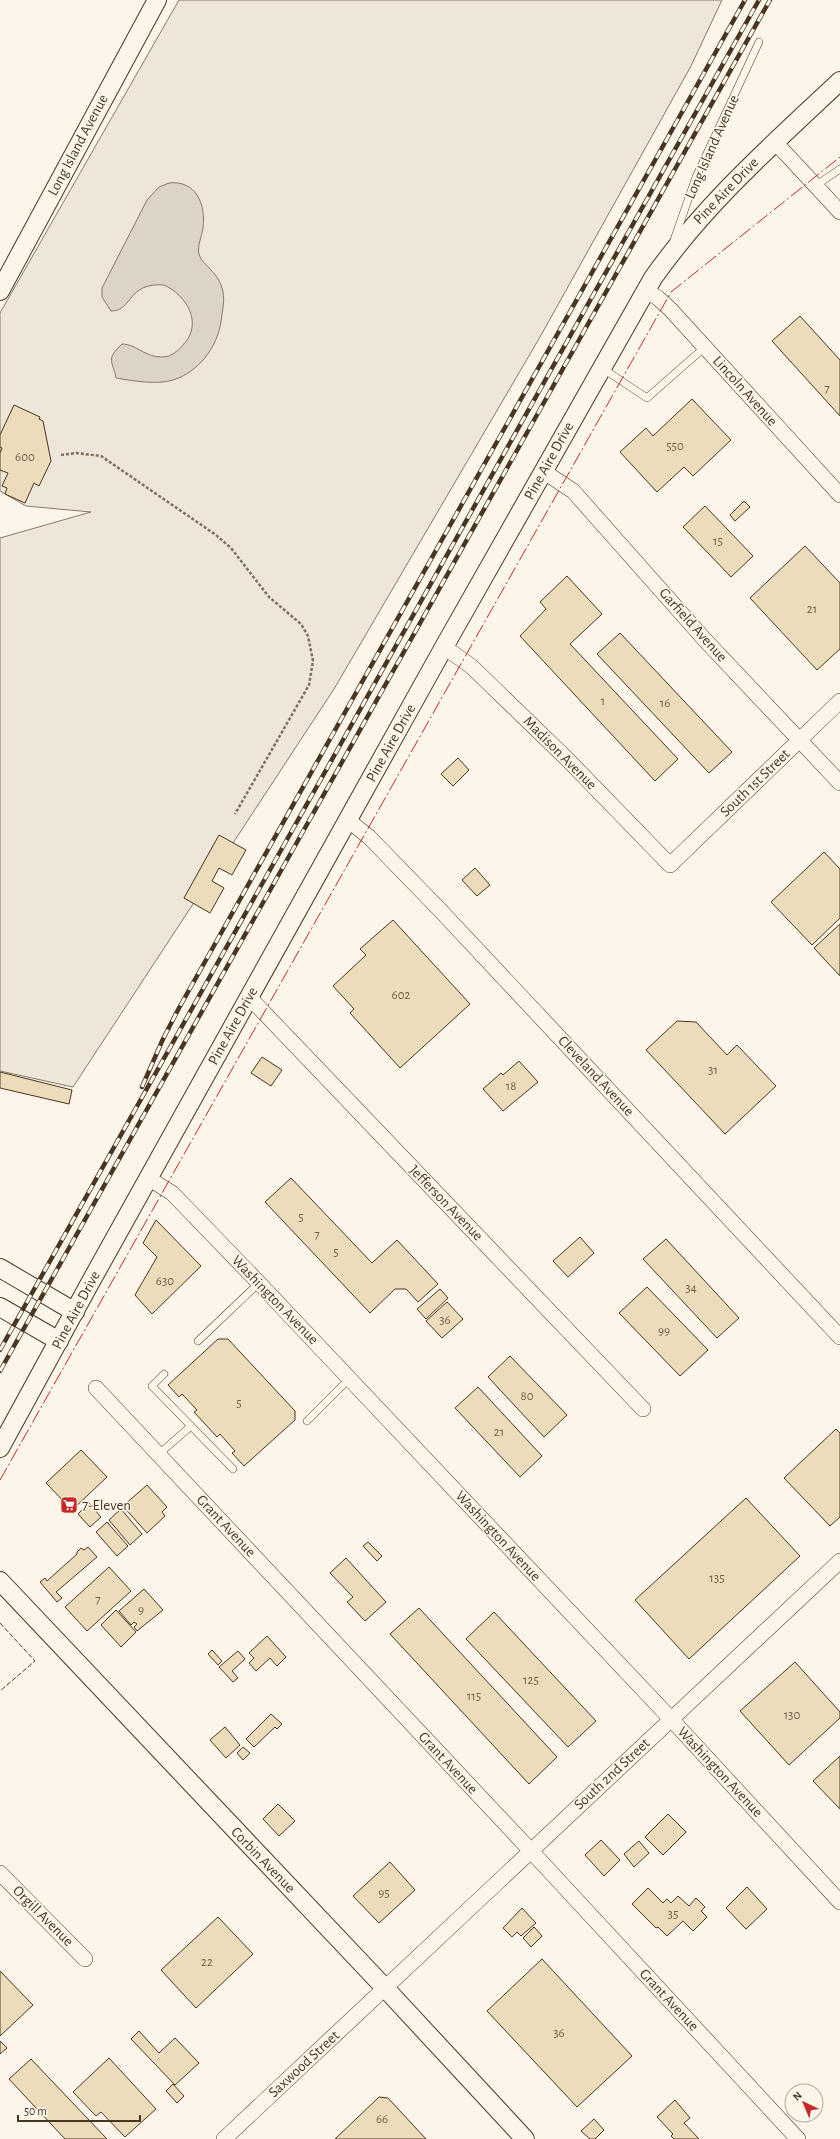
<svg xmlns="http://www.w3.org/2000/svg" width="840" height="2139" viewBox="0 0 840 2139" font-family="'Alegreya Sans',sans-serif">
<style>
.grass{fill:#ede6d9;stroke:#887966}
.water{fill:#dcd4c6;stroke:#887966}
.building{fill:#ecdcbc;stroke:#4a3520}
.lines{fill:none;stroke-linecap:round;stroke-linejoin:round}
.service-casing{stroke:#4a3520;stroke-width:8}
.minor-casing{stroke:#4a3520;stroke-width:16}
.tertiary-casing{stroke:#4a3520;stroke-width:20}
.path{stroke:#7f6f5c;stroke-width:2.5;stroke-dasharray:3 2;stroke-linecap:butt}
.service{stroke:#fbf6e9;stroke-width:7}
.minor{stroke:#fbf6e9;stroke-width:15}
.tertiary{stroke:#fbf6e9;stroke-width:18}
.rail-casing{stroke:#4a3520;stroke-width:4.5}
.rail{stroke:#fbf6e9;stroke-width:3;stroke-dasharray:9;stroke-linecap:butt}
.fence{stroke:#4a3520;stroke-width:1;stroke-dasharray:5 2;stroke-linecap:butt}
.power{stroke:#c62828;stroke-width:1;stroke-dasharray:14 3 2 3;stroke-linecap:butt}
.labels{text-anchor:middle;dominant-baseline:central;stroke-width:3;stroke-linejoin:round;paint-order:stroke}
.number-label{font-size:13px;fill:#725f47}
.street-label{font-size:15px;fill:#4a3520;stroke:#fbf6e9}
.poi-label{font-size:15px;fill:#4a3520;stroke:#fbf6e9;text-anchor:start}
</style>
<rect width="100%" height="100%" fill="#fbf6e9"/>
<path class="grass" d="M179,0h543l-31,66 -151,271 -206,352 -261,398 -73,-16v-533l91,-26 -65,-6 -26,-15v-178z"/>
<path class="water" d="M169,183c27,-3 37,21 34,45 -1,8 -6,18 -4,26 4,13 20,17 24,38 2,9 -1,20 -2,30 -4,25 -22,50 -48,58 -16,5 -40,1 -57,-2 -3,-17 -11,-18 6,-34 16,0 25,17 47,12 5,-2 11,-7 14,-11 21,-22 3,-50 -19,-60 -37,-3 -31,26 -53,26l-9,-14v-9l45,-88 12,-13z"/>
<g class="building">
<path d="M800,316l40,44v56l-68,-75z"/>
<path d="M692,399l39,41 -38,36 -9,-9 -27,25 -37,-40 26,-24 7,8z"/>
<path d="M14,405l26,12 -1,2 4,2 8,40 -12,25 -5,-3 -9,20 -20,-9 2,-6 -5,-2 6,-13 -8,-3v-17l2,-5 -2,-1v-12z"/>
<path d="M744,501l6,6 -15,14 -5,-6z"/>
<path d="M705,506l48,50 -22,21 -48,-50z"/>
<path d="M805,546l35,37v66l-23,21 -67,-72z"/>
<path d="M567,576l35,38 -32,30 108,115 -23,22 -135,-145 26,-27 -6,-7z"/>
<path d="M620,633l112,119 -23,21 -112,-119z"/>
<path d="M458,758l11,12 -16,16 -12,-12z"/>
<path d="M219,835l27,15 -14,25 -13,-7 -7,13 12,7 -14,25 -26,-15z"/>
<path d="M824,852l16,17v49l-28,27 -41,-43z"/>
<path d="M475,868l15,17 -13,11 -15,-16z"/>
<path d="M393,920l77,84 -70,64 -50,-55 4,-4 -21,-23 33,-31 -6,-6z"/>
<path d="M840,924v52l-26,-28z"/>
<path d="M677,1021l19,1 31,33 10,-10 39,41 -51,48 -79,-84z"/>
<path d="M262,1057l20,13 -11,16 -20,-13z"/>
<path d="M519,1061l19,21 -35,29 -20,-22 18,-16 2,2z"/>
<path d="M0,1072l72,18 -3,14 -69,-16z"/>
<path d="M291,1178l81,85 25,-23 41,44 -20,18 -12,-13h-11l-25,24 -105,-111z"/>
<path d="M156,1220l45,46 -49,48 -17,-19 22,-38 -14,-14z"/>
<path d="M580,1237l14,16 -26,24 -15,-16z"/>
<path d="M666,1239l73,79 -22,20 -74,-79z"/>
<path d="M647,1287l61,63 -28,26 -61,-63z"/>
<path d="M440,1289l8,9 -22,21 -9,-10z"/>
<path d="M447,1302l16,17 -21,19 -16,-17z"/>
<path d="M218,1339h10l67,72v9l-51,46 -12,-13 3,-2 -15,-17 -3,3 -23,-25 3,-2 -15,-16 -3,3 -11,-12z"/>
<path d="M510,1356l57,59 -23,22 -56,-60z"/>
<path d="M478,1387l64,69 -22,21 -65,-69z"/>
<path d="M836,1429l4,4v84l-10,9 -46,-48z"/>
<path d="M81,1450l26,27 -35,33 -26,-27z"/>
<path d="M147,1485l20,22 -5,5 3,4 -18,17 -24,-27z"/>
<path d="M746,1498l54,58 -111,103 -54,-59z"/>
<path d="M89,1503l12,14 -11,10 -12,-13z"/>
<path d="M121,1509l21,25 -12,11 -21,-25z"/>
<path d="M107,1522l21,24 -11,10 -21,-24z"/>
<path d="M368,1542l14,14 -5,5 -14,-15z"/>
<path d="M88,1547l9,10 -41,35 6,6 -5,4 -17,-20 5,-4 2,3 30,-27v-2l4,-4 3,2z"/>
<path d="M346,1558l40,44 -21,19 -18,-19 6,-5 -23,-24z"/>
<path d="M109,1567l22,24 -44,40 -22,-24z"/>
<path d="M144,1589l19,21 -26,21 -3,-4 3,-3 -3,-2 -3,3 -12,-14z"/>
<path d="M419,1608l138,149 -28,27 -139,-150z"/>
<path d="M116,1610l20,22 -15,15 -20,-22z"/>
<path d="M494,1612l102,109 -28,26 -102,-108z"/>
<path d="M267,1636l19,21 -9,9 -7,-8 -14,13 -7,-8 5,-5 -5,-5z"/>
<path d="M212,1650l10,11 -4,4 -10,-11z"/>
<path d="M238,1651l7,8 -13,12 6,7 -5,4 -14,-15z"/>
<path d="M795,1662l45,50v6l-51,47 -49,-54z"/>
<path d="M271,1714l11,10 -5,5 -2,-2 -21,20 -8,-8z"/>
<path d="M225,1727l15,18 -14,13 -16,-18z"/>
<path d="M243,1747l7,6 -7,7 -6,-7z"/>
<path d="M840,1756v53l-27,-28z"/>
<path d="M278,1804l17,17 -16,15 -16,-17z"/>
<path d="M668,1814l18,18 -23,23 -18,-18z"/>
<path d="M601,1840l19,20 -16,16 -19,-21z"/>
<path d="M639,1841l10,12 -15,14 -10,-13z"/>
<path d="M390,1862l25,28 -36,33 -26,-27z"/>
<path d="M747,1887l20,22 -21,20 -20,-21z"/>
<path d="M648,1888l15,15 4,-4 4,4 7,-7 11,10 7,-8 9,9 -4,4 6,6 -14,14 -10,-10 -16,15 -9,-9 -2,1 -24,-24z"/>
<path d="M522,1908l14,15 -15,13 -4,-4 -5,5 -9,-9z"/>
<path d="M218,1917l35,37 -57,54 -35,-38z"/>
<path d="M534,1927l8,9 -11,11 -8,-9z"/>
<path d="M542,1959l90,97 -55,51 -90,-96z"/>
<path d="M0,1971l33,34 -33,31z"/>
<path d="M139,2031l20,22 16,-15 24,25 -24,22 -44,-46z"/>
<path d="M0,2041l7,7 -7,6z"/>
<path d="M109,2058l47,51 -31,28 -24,-25 -5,4 -23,-24z"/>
<path d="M31,2059l76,80h-42l-56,-60z"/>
<path d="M173,2084l11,12 -7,7 -11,-12z"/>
<path d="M379,2097l9,1 38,41h-91z"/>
<path d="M675,2100l15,18 -6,5 15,16h-25l-3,-3 2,-2 -16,-17z"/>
<path d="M594,2119l10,11 -9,9h-5l-9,-8z"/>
</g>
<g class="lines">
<g class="service-casing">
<g id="service">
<path d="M815,186l25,-17"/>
<path d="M674,240l22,-63 63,-135"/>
<path d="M602,368l45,30 58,-51"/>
<path d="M198,1341l61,-58"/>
<path d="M307,1421l42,-42"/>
<path d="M191,1426l42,43"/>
<path d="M159,1454l32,-28 -39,-40 12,-12"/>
</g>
</g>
<g class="minor-casing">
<g id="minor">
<path d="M775,142l65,70"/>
<path d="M645,290l13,8 12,11 170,186"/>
<path d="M543,471l30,20 132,149 135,143"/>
<path d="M444,647l27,19 97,94 102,105 170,-164"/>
<path d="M348,820l21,17 71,73 400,427"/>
<path d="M249,997l394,412"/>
<path d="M148,1178l24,15 87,90 412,436 169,183"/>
<path d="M96,1388l435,463 267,288"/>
<path d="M0,1873l85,86"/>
<path d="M224,2139l616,-578"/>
</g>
</g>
<g class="tertiary-casing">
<g id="tertiary">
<path d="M0,291l157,-291"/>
<path d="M0,1268l75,44"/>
<path d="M0,1307l59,34"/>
<path d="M0,1448l90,-165 354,-636 209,-369c52,-74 121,-135 187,-197"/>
<path d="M0,1581l385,407 140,151"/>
</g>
</g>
<path class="path" d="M61,455l15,-2 25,3 115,79 15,13 38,49 32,27 7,12 5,25 -4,24 -74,129"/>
<use href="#service" class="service"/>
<use href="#minor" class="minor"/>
<use href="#tertiary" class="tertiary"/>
<g class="rail-casing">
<g id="rail">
<path d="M142,1087l21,-48 16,-31 566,-1008"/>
<path d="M0,1350l759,-1350"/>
<path d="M0,1371l770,-1371"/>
</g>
</g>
<use href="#rail" class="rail"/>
<path class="fence" d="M0,1623l35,38 -35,30"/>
<path class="power" d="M0,1480l671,-1188 169,-135"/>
</g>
<defs>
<g id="supermarket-square" transform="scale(0.9)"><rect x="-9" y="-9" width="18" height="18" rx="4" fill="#c62828" stroke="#fbf6e9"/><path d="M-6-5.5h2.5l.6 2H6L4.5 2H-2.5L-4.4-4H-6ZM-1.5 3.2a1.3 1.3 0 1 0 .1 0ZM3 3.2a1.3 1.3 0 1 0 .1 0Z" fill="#fff"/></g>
</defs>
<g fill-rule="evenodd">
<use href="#supermarket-square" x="69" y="1505"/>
</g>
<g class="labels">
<g class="number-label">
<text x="827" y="388">7</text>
<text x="675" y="446">550</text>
<text x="25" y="457">600</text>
<text x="718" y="541">15</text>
<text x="812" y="609">21</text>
<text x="603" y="701">1</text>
<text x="665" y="703">16</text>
<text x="401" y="995">602</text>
<text x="713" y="1070">31</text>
<text x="511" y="1086">18</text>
<text x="301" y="1217">5</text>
<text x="317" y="1234">7</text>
<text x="336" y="1252">5</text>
<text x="165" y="1281">630</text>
<text x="691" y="1288">34</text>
<text x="445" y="1320">36</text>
<text x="664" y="1331">99</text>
<text x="527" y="1396">80</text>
<text x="239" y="1403">5</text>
<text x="499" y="1432">21</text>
<text x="717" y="1578">135</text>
<text x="98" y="1599">7</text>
<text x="141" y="1610">9</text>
<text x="531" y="1680">125</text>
<text x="474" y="1696">115</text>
<text x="792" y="1715">130</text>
<text x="384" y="1893">95</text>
<text x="673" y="1914">35</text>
<text x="207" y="1962">22</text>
<text x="559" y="2033">36</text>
<text x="382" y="2119">66</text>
</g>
<g class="street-label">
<text transform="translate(78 145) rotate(-62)">Long Island Avenue</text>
<text transform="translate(712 147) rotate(-66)">Long Island Avenue</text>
<text transform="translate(726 191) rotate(-46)">Pine Aire Drive</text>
<text transform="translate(745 391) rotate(48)">Lincoln Avenue</text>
<text transform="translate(549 461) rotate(-61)">Pine Aire Drive</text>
<text transform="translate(693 625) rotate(48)">Garfield Avenue</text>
<text transform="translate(391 743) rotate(-61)">Pine Aire Drive</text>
<text transform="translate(560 753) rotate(45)">Madison Avenue</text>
<text transform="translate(755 783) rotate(-44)">South 1st Street</text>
<text transform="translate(233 1026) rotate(-61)">Pine Aire Drive</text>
<text transform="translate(596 1076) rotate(47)">Cleveland Avenue</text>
<text transform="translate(446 1203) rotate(46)">Jefferson Avenue</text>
<text transform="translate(275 1300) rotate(46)">Washington Avenue</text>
<text transform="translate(76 1310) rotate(-62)">Pine Aire Drive</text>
<text transform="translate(226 1526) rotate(47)">Grant Avenue</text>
<text transform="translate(498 1536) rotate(47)">Washington Avenue</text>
<text transform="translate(448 1763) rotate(47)">Grant Avenue</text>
<text transform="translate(720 1772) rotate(47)">Washington Avenue</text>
<text transform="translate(612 1774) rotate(-43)">South 2nd Street</text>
<text transform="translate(263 1860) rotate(46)">Corbin Avenue</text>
<text transform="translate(43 1916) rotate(45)">Orgill Avenue</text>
<text transform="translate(669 2000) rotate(47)">Grant Avenue</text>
<text transform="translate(304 2064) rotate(-43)">Saxwood Street</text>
</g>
<g class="poi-label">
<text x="82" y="1505">7-Eleven</text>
</g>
</g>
<g transform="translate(804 2103) rotate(316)"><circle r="19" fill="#fbf6e9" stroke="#b4a999"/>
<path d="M0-3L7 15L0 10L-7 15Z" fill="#c62828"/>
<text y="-6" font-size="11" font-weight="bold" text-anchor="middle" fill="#4a3520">N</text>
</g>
<path d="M18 2115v6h122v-6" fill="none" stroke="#4a3520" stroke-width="2"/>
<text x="24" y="2115" font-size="12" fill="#4a3520" stroke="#fbf6e9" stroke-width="3" paint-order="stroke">50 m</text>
</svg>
